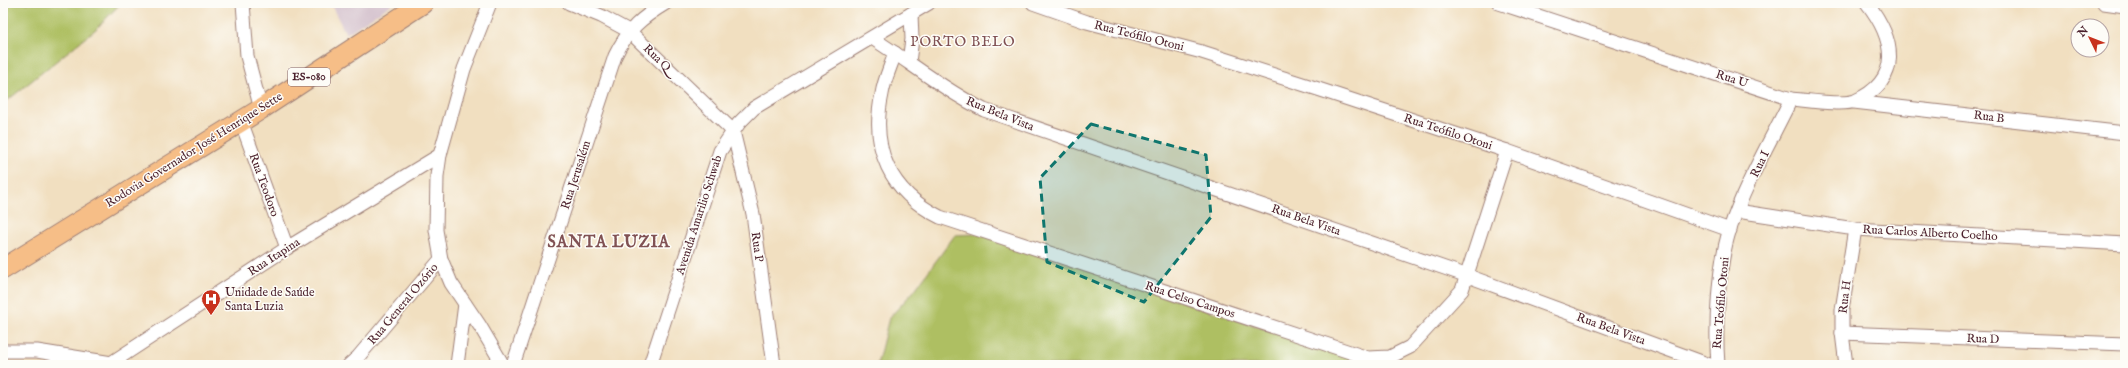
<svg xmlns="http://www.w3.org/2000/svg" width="2128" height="368" viewBox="0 0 2128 368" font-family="'IM FELL English',serif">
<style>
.industrial{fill:#d1bdca}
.green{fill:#aebf62;stroke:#7c6f46}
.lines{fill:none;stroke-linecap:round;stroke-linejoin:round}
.minor-casing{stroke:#9e7f76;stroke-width:15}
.primary-casing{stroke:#9e7f76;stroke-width:22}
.minor{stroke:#fff;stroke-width:13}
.primary{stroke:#f6be87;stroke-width:20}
.marked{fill:#0f766e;fill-opacity:0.2;stroke:#0f766e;stroke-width:3;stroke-dasharray:8 5;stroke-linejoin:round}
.labels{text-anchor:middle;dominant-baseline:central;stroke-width:3;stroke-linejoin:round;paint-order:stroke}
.shield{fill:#fdfcf7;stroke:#806168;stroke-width:1}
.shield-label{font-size:11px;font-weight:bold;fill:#4a1f2b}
.street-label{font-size:12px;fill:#4a1f2b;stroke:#fdfcf7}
.poi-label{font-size:12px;fill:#4a1f2b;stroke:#fdfcf7;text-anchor:start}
.quarter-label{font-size:14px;letter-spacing:1px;fill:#805153;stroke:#fdfcf7}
.district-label{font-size:16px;font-weight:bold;letter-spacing:1px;fill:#805153;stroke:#fdfcf7}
</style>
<rect width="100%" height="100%" fill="#fdfcf7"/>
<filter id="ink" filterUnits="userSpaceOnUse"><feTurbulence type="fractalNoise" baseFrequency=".025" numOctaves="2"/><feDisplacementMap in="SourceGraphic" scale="8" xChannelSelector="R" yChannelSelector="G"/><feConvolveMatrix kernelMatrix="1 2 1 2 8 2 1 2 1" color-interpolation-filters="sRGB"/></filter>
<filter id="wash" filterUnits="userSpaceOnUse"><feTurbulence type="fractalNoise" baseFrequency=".012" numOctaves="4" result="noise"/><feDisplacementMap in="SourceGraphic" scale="16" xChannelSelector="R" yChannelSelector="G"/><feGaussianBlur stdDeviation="0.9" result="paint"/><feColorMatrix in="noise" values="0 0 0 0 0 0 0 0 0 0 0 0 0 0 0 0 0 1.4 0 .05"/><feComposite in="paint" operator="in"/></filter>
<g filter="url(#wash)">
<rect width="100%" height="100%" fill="#f1dfc0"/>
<path class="industrial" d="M330,3h64l-48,31z"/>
<g class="green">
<path d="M3,3h118l-25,26 -88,71h-5z"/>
<path d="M977,234l398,131h-498l12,-47 25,-27 41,-56z"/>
</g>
</g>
<g filter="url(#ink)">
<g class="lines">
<g class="minor-casing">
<g id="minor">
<path d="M243,3l4,53 14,53"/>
<path d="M490,3l-26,66 -24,86 -3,21 -1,54 5,29 10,24 29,43 23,39"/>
<path d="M569,3l32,13 28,15 104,100 20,83 21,151"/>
<path d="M1033,3l54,19 115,30 116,37 189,62 223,79"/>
<path d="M1499,3l292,96c14,1 52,7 64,2 49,-22 39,-63 12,-98"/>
<path d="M2104,3l21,3"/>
<path d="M872,38c38,24 72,52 112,72l484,166 242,89"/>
<path d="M895,53c-4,13 -11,27 -13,41 -12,55 8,98 58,123l428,141 22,-1 20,-10 52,-57 45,-139"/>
<path d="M909,62l3,-23 -1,-25"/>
<path d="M1854,102l271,31"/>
<path d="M241,121l46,127"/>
<path d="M1737,211l118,18 270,15"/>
<path d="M1842,333l283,11"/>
<path d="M3,351h34l81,13"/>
<path d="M111,363l176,-115 153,-93"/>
<path d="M349,365l9,-8 83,-98"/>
<path d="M457,365l8,-61"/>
<path d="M513,365l102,-309c13,-27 26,-38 51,-53"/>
<path d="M650,365l70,-214 19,-28 15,-15 175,-105"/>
<path d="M1718,365c-3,-39 0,-100 12,-136 14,-43 41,-89 61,-130"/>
<path d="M1846,365l-4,-32v-23l13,-81"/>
</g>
</g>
<g class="primary-casing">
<path id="primary" d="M3,269l258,-160 162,-106"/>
</g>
<use href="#minor" class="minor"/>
<use href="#primary" class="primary"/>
</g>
</g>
<path class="marked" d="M1091,124l115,31 5,62 -67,85 -97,-40 -7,-84z"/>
<defs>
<g id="hospital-pin" transform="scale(1)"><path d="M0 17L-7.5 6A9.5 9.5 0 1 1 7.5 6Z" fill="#c8321e" stroke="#fdfcf7"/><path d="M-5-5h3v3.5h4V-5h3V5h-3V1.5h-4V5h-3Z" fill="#fff"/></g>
</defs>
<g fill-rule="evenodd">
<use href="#hospital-pin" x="211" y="299"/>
</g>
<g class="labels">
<rect class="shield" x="288" y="68" width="42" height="18" rx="3"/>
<g class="shield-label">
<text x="309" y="77">ES-080</text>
</g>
<g class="street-label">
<text transform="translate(1139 36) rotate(14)">Rua Teófilo Otoni</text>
<text transform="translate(657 58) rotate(44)">Rua Q</text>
<text transform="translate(1732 79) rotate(18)">Rua U</text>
<text transform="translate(1000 114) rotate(22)">Rua Bela Vista</text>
<text transform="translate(1989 117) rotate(7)">Rua B</text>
<text transform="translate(1448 132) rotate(18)">Rua Teófilo Otoni</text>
<text transform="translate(194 150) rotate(-32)">Rodovia Governador José Henrique Sette</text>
<text transform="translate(1760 164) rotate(-64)">Rua I</text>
<text transform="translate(576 175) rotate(-72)">Rua Jerusalém</text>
<text transform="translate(264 185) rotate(70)">Rua Teodoro</text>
<text transform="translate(699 215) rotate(-72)">Avenida Amarilio Schwab</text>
<text transform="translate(1306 220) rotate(19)">Rua Bela Vista</text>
<text transform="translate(1930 233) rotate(3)">Rua Carlos Alberto Coelho</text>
<text transform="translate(757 247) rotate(82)">Rua P</text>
<text transform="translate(274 257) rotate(-33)">Rua Itapina</text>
<text transform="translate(1845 297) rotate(-83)">Rua H</text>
<text transform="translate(1190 300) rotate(18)">Rua Celso Campos</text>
<text transform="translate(1721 303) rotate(-85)">Rua Teófilo Otoni</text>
<text transform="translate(403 304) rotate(-50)">Rua General Ozório</text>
<text transform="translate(1611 329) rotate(20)">Rua Bela Vista</text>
<text transform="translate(1983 339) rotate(2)">Rua D</text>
</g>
<g class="poi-label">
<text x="225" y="292">Unidade de Saúde<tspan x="225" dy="14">Santa Luzia</tspan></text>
</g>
<g class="quarter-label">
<text x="963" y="42">PORTO BELO</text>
</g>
<g class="district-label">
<text x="609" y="243">SANTA LUZIA</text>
</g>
</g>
<rect width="2128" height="368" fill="none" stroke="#fdfcf7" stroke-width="16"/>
<g transform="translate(2090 38) rotate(313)"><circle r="19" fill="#fdfcf7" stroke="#b5a4a5"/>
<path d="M0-3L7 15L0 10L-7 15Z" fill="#c8321e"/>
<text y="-6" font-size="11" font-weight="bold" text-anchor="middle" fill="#4a1f2b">N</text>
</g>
</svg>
